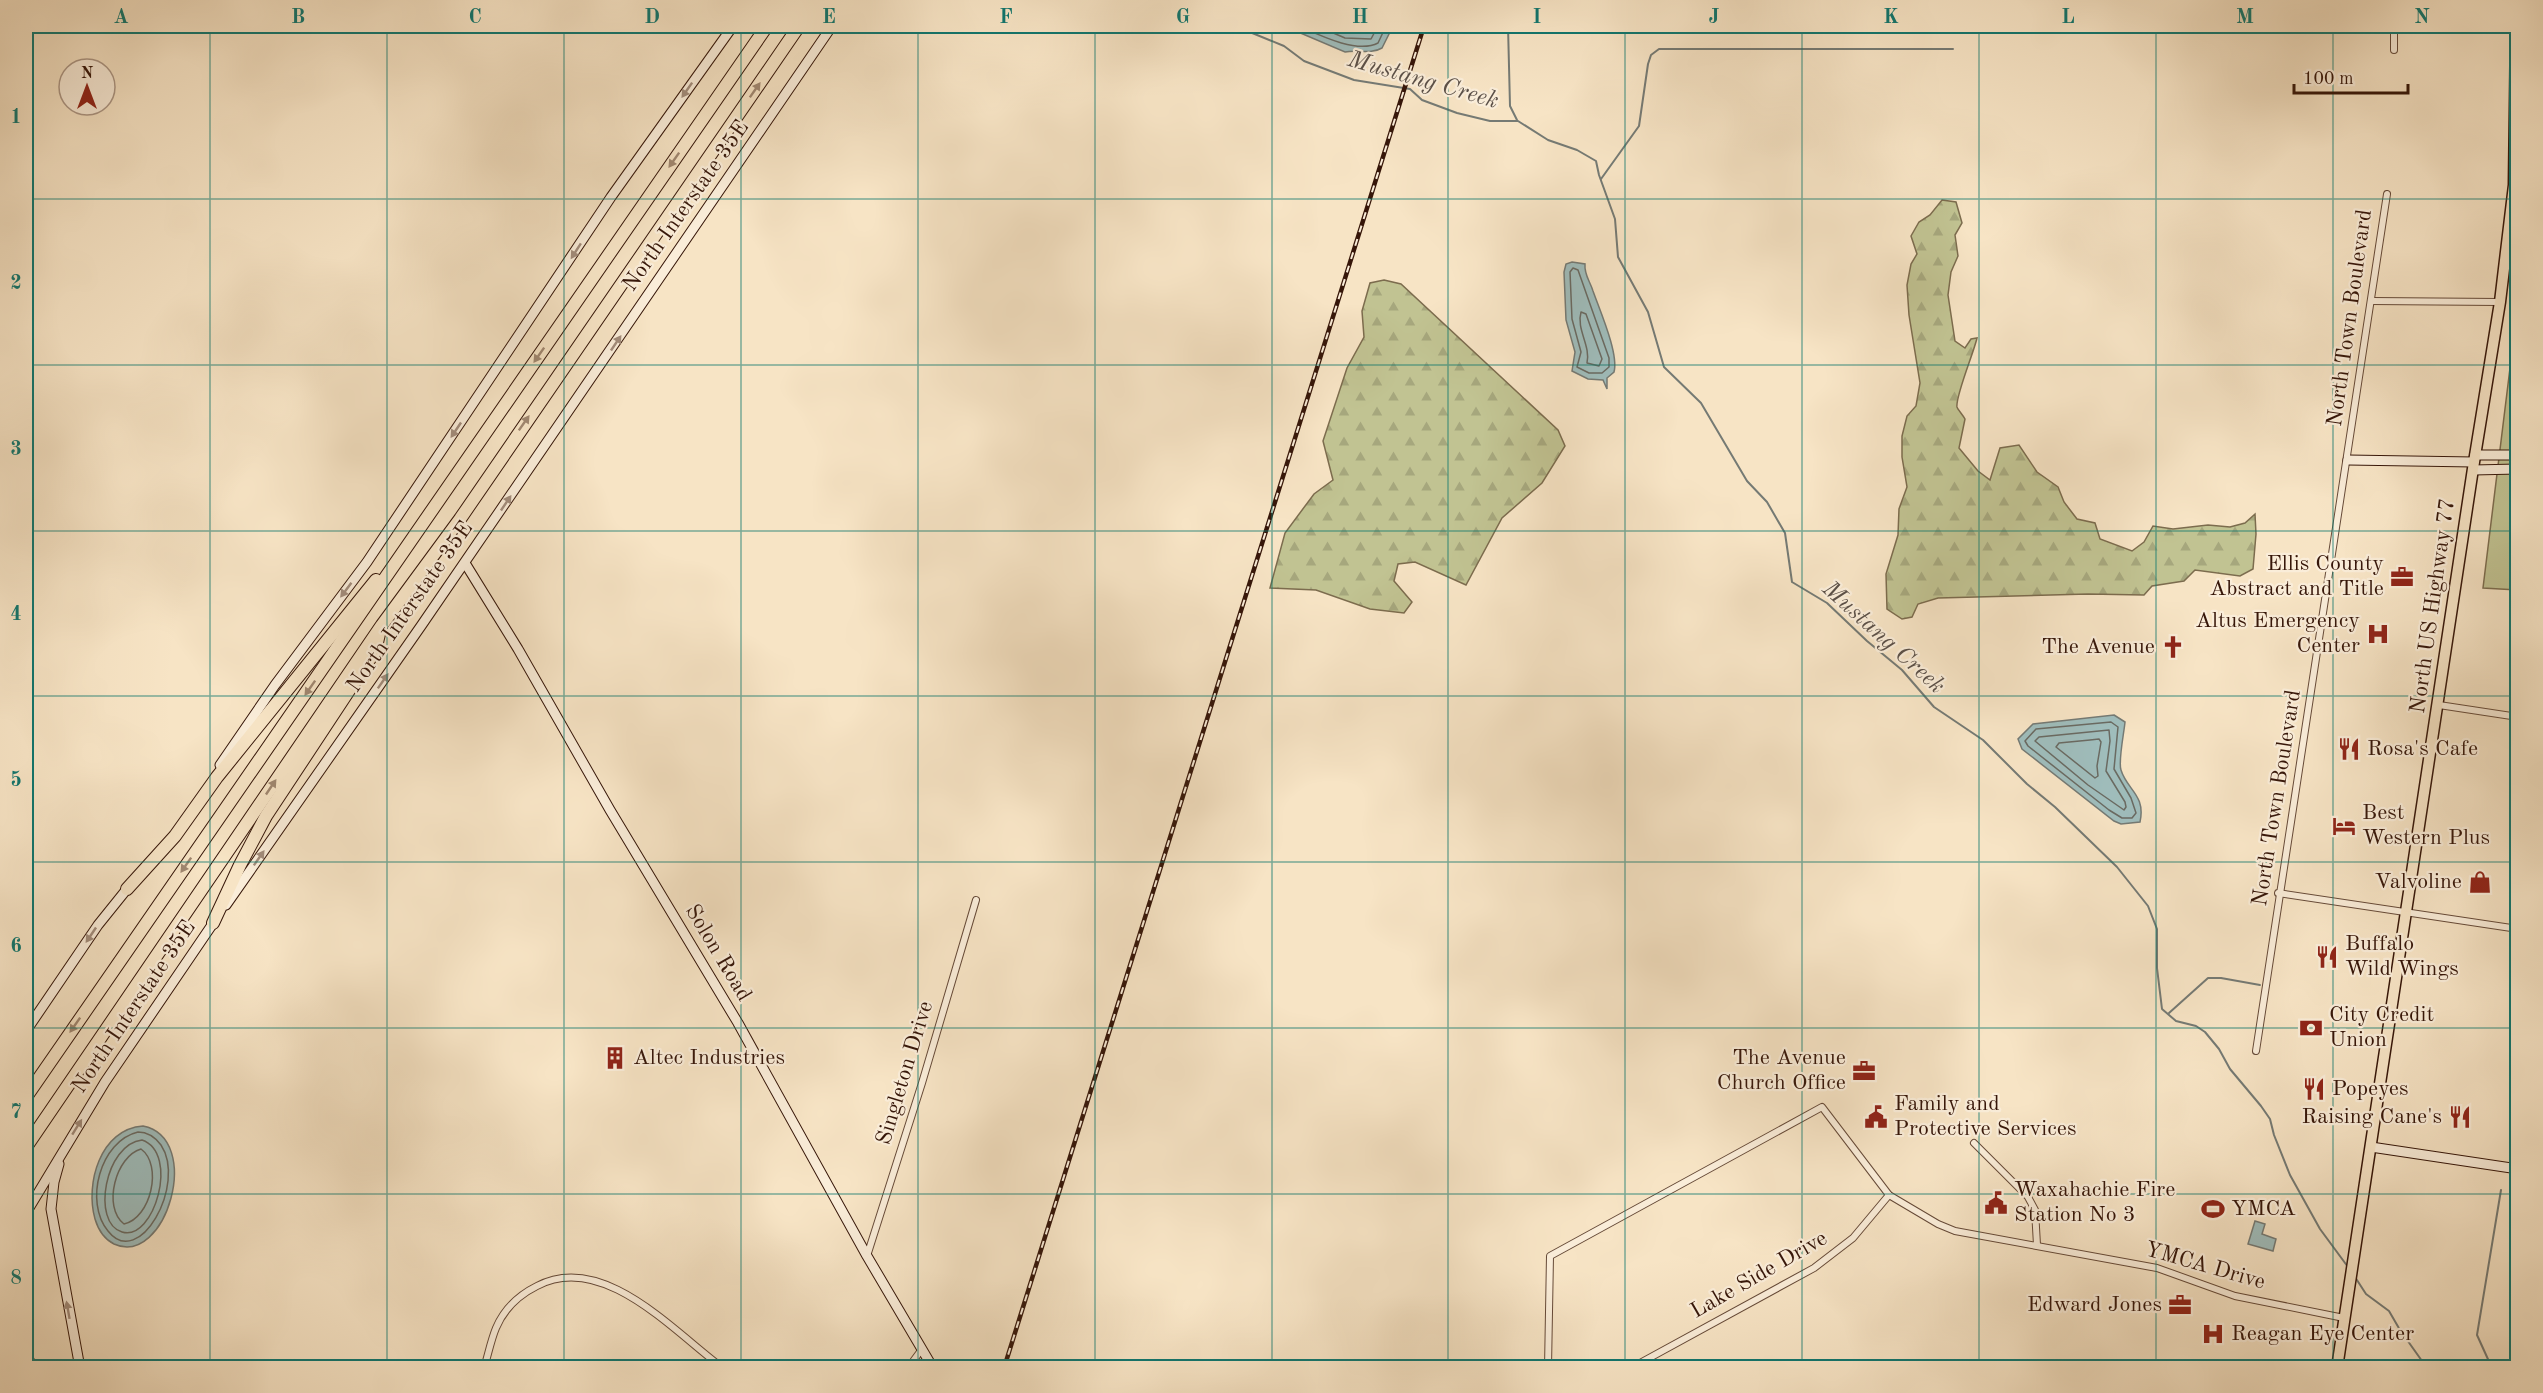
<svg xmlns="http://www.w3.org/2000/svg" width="2543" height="1393" viewBox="0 0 2543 1393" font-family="'Old Standard TT',serif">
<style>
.grass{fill:#c1c392;stroke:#7c6c4e;stroke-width:1.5}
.forest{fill:url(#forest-firs);stroke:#7c6c4e;stroke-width:1.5}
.water{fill:#9fbdbc;stroke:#757a74;stroke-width:1.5}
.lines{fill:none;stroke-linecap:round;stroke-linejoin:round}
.shore{stroke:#6a6a62;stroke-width:1.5}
.stream{stroke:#757a74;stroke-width:2}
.street-casing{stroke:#664a38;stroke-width:8}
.secondary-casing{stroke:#361609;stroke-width:11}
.primary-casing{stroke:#361609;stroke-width:13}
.highway-casing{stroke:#361609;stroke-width:14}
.street{stroke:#faedd9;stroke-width:6}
.secondary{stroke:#faedd9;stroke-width:9}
.primary{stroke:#f7e4c5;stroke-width:10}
.highway{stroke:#f7e4c5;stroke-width:12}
.rail-casing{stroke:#361609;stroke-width:4.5}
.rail{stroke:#faedd9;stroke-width:2;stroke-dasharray:7;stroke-linecap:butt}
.oneway{fill:#a28c7b}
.oneway2{fill:#a08770}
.grid{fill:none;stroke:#0f766e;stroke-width:1.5;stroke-opacity:0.55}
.labels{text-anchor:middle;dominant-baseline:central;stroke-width:4.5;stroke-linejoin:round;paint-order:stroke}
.street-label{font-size:22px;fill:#361609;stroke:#faedd9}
.poi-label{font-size:22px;fill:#361609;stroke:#faedd9;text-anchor:start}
.water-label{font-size:24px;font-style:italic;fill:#5b5048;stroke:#faedd9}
.neatline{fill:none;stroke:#0f766e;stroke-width:2}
.grid-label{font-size:20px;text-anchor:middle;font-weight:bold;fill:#0f766e}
</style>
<defs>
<pattern id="forest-firs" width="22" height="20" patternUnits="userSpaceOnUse" patternTransform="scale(1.5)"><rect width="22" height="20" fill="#c1c392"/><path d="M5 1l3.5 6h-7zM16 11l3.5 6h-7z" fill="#a6a77d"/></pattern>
</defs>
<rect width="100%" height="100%" fill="#f7e4c5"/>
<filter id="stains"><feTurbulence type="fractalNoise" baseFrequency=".00333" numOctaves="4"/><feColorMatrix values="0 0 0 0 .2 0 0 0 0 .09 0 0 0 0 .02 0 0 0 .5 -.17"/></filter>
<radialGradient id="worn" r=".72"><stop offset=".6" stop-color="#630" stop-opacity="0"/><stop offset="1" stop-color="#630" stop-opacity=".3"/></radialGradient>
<path class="grass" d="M2517,311v279l-34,-2z"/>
<g class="forest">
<path d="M1942,200l14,2 6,21 -7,12 3,21 -7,16 -3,23 7,46 10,7 6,-9 6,-1c-3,14 -22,59 -20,69 1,3 6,8 8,12l-6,29 19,23 12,9 10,-32 19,-3 18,27 21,15 6,15 13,17 18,4 5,16 32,12 12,-9 9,-16 20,3 35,-4 22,2 15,-4 10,-9 1,20 -3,35 -13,7 -45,-6 -11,11 -32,5 -8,9 -56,-1 -150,4 -20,6 -6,13 -10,2 -15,-10 -1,-35 12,-39 1,-26 8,-22 -5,-30v-21l5,-20 9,-10 4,-23 -11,-68 -2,-30 4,-21 6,-10 -6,-18 8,-14 11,-7z"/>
<path d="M1384,280l17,4 157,146 7,16 -23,37 -40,35 -36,67 -51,-23 -17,2 -4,17 18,21 -8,11 -34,-4 -54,-19 -46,-2 15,-55 29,-39 19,-14 -10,-39 24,-73 17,-31 -2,-26 8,-28z"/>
</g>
<g class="water">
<path d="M1284,26h109l-11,22c-12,7 -24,1 -37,4z"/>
<path d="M1572,262l13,2c-1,11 5,17 8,27 7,20 26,63 21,81l-7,6v11l-4,-9 -15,-1 -16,-8 3,-19 -9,-32 -2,-48 2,-8z"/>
<path d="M2114,715l11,7c-1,11 -7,40 -4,48 6,20 25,25 19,52l-19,2 -7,-3 -92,-72 -4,-10 15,-15z"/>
<path d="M143,1126c61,12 23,142 -29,118 -10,-5 -16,-15 -19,-25 -10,-35 5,-90 48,-93z"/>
<path d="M2255,1221l10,3 -3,10 14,5 -3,12 -25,-7z"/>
</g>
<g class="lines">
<g class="shore">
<path d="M1299,26c20,9 58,28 79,17l8,-17"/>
<path d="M1317,26l28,12 26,1 7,-13"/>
<path d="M1573,268l5,2 31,88v9l-7,6h-13l-12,-6 4,-15 -9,-33 -2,-47z"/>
<path d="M1581,312l5,2 16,45 -3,7 -12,-3c4,-17 -11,-34 -6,-51z"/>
<path d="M2111,722l7,5 -4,42 17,29 5,15 -4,5h-10l-13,-8 -81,-64 -3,-5 11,-12z"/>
<path d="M2109,730l1,11 -4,30 19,31 1,5 -2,3 -36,-25 -53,-44 4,-4z"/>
<path d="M2090,740l9,-1 2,3 -4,24 1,10 -3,2 -39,-31 3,-4z"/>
<path d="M138,1132c10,0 17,5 23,13 26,39 -22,126 -53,86 -24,-29 -8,-90 30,-99z"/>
<path d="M142,1140c38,13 12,102 -20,92 -31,-9 -17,-88 20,-92z"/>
<path d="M141,1149c22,16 10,69 -17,75 -22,-17 -8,-68 17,-75z"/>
</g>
<g class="stream">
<path d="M1235,26l49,20 20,15 50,19 56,9 12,11 35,13 33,8h28l30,19 29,10 19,11 3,14 16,44 3,38 30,55 16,55 37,36 46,78 20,21 18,31 7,49 35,21 40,38 35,29 32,37 49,33 44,44 28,23 62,60 31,39 9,23v39l5,41 14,12 20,5 9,6 14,17 11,20 31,37 9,13 4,16 16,40 30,54 28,38"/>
<path d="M1508,26l2,80 7,14"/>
<path d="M1601,179l38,-53 9,-62 3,-9 8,-6h294"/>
<path d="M2169,1013l39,-35h13l39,7"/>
<path d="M2355,1277l11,17 23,17 11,19 27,38"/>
<path d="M2492,1368l-15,-33 24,-145"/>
</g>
<g class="street-casing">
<g id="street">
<path d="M2394,50v-24"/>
<path d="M2371,301l129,1"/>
<path d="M2439,705l79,12"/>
<path d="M2278,893l240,36"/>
<path d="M2256,1051l131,-857"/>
<path d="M1974,1143l54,54 7,13 2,35"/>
<path d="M867,1256l55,-173 54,-183"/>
<path d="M484,1368c4,-13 7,-28 12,-40 8,-19 23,-33 41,-42 66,-35 137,46 186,82"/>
<path d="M908,1368l14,-19"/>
<path d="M1548,1368l2,-112 272,-149 67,88 49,29 17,7 202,37 78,28 109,22"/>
<path d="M1631,1368l183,-100 39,-30 36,-43"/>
</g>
</g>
<g class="secondary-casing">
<g id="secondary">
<path d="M2475,455h43"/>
<path d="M2348,460l126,2"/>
<path d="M2473,470l45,-1"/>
<path d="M465,563l53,86 92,161 128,213 129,233 66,112"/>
<path d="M220,765l55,-80 92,-123 244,-365 122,-171"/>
<path d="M226,905l195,-279 411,-600"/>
<path d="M26,1031l72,-106 33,-41"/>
<path d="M2371,1147l147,22"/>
<path d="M59,1164l-5,18 -3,27 29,159"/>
<path d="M26,1213l79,-131 111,-163"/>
<path d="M26,1354l7,14"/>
</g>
</g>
<g class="primary-casing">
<path id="primary" d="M2337,1368l137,-906 26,-160 14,-117 2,-159"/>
</g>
<g class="highway-casing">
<g id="highway">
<path d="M127,889l48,-53 42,-59 159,-197"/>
<path d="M213,923l27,-58 26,-49 109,-165 4,-17"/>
<path d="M26,1097l741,-1071"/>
<path d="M26,1147l356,-522 78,-106 339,-493"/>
</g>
</g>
<use href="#street" class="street"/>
<use href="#secondary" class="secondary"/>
<use href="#primary" class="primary"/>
<use href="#highway" class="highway"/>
<g class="rail-casing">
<path id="rail" d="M1004,1368l420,-1342"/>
</g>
<use href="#rail" class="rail"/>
</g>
<defs><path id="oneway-solid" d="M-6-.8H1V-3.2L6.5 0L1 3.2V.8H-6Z" transform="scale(1.5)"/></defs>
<g class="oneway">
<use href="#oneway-solid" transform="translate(687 90) rotate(125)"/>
<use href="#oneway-solid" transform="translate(576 251) rotate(123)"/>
<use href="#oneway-solid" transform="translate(616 343) rotate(-56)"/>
<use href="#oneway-solid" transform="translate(456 430) rotate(124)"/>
<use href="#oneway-solid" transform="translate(506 503) rotate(-56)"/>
<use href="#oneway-solid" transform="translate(346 590) rotate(127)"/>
<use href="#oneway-solid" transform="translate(383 681) rotate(-55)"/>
<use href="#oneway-solid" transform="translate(259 858) rotate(-55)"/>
<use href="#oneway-solid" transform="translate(91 935) rotate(124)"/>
<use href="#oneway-solid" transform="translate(77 1127) rotate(-58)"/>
<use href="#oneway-solid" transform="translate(68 1310) rotate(-100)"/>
</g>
<g class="oneway2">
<use href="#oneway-solid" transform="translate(755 90) rotate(-55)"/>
<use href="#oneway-solid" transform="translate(674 160) rotate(125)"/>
<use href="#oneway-solid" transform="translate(539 355) rotate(125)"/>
<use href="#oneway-solid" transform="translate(524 423) rotate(-55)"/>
<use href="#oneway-solid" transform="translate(310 688) rotate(125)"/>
<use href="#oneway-solid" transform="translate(271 787) rotate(-56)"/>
<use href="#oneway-solid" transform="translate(186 865) rotate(125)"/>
<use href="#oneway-solid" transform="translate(75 1025) rotate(125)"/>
</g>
<path class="grid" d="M210,26v1342M387,26v1342M564,26v1342M741,26v1342M918,26v1342M1095,26v1342M1272,26v1342M1448,26v1342M1625,26v1342M1802,26v1342M1979,26v1342M2156,26v1342M2333,26v1342M26,199h2492M26,365h2492M26,531h2492M26,696h2492M26,862h2492M26,1028h2492M26,1194h2492"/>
<defs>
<g id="office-bare" transform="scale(1.8)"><path d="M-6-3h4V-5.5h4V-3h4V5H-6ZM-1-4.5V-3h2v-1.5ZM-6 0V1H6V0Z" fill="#8f2418" stroke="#faedd9" stroke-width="2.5" paint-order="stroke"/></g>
<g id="hospital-bare" transform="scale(1.8)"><path d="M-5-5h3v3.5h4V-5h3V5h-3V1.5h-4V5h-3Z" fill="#8f2418" stroke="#faedd9" stroke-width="2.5" paint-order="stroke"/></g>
<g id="church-bare" transform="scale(1.8)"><path d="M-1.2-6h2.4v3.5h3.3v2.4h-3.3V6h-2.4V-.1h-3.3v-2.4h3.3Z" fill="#8f2418" stroke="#faedd9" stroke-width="2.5" paint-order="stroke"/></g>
<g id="restaurant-bare" transform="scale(1.8)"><path d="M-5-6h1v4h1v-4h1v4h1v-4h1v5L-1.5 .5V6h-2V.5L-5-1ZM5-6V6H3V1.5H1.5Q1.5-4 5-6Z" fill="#8f2418" stroke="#faedd9" stroke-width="2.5" paint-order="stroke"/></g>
<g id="hotel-bare" transform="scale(1.8)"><path d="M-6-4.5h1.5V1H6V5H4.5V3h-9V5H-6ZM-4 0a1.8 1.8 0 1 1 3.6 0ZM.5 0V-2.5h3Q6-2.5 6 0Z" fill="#8f2418" stroke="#faedd9" stroke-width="2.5" paint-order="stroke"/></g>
<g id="shop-bare" transform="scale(1.8)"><path d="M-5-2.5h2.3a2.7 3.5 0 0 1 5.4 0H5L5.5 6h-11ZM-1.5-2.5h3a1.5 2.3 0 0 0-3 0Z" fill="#8f2418" stroke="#faedd9" stroke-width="2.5" paint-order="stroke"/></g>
<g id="bank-bare" transform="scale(1.8)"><path d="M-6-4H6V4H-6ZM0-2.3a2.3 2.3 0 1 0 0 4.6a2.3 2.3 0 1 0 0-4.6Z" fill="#8f2418" stroke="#faedd9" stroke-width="2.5" paint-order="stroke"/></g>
<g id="building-bare" transform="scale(1.8)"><path d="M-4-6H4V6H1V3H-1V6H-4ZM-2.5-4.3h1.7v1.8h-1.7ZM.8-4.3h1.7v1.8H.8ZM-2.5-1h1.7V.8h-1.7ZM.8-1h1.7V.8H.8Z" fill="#8f2418" stroke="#faedd9" stroke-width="2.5" paint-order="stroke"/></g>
<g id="civic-bare" transform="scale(1.8)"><path d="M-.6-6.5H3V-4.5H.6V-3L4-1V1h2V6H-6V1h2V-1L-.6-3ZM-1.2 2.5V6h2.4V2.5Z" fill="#8f2418" stroke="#faedd9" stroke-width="2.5" paint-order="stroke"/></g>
<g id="stadium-bare" transform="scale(1.8)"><path d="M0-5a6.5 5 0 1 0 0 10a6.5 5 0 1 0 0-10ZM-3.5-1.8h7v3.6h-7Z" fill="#8f2418" stroke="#faedd9" stroke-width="2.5" paint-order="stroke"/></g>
</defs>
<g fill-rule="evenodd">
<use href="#office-bare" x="2402" y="577"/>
<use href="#hospital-bare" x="2378" y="634"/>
<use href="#church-bare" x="2173" y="647"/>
<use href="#restaurant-bare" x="2349" y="749"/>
<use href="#hotel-bare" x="2344" y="826"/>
<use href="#shop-bare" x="2480" y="882"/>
<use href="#restaurant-bare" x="2327" y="957"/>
<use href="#bank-bare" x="2311" y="1028"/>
<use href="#building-bare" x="615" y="1058"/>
<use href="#office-bare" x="1864" y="1071"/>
<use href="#restaurant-bare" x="2314" y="1089"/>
<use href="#civic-bare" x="1876" y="1117"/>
<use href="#restaurant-bare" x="2460" y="1117"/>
<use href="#civic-bare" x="1996" y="1203"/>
<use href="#stadium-bare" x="2213" y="1209"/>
<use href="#office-bare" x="2180" y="1305"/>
<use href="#hospital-bare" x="2213" y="1334"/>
</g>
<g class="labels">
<g class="street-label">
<text transform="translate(686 206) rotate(-55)">North Interstate 35E</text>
<text transform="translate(2350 318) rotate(-82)">North Town Boulevard</text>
<text transform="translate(2433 606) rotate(-82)">North US Highway 77</text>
<text transform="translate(410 607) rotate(-55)">North Interstate 35E</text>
<text transform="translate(2277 798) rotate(-81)">North Town Boulevard</text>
<text transform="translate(718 953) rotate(59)">Solon Road</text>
<text transform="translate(134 1007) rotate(-56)">North Interstate 35E</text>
<text transform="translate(905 1073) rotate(-73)">Singleton Drive</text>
<text transform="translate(2205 1266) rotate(16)">YMCA Drive</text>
<text transform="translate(1759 1275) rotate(-30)">Lake Side Drive</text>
</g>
<g class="poi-label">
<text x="2384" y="564" text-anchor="end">Ellis County<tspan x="2384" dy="25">Abstract and Title</tspan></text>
<text x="2360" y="621" text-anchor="end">Altus Emergency<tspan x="2360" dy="25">Center</tspan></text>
<text x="2155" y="647" text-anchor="end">The Avenue</text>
<text x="2367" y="749">Rosa's Cafe</text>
<text x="2362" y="813">Best<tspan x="2362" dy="25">Western Plus</tspan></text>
<text x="2462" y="882" text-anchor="end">Valvoline</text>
<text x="2345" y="944">Buffalo<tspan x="2345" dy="25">Wild Wings</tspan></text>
<text x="2329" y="1015">City Credit<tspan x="2329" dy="25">Union</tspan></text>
<text x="633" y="1058">Altec Industries</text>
<text x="1846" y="1058" text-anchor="end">The Avenue<tspan x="1846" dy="25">Church Office</tspan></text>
<text x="2332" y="1089">Popeyes</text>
<text x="1894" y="1104">Family and<tspan x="1894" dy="25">Protective Services</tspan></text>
<text x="2442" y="1117" text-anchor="end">Raising Cane's</text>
<text x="2014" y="1190">Waxahachie Fire<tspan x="2014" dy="25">Station No 3</tspan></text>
<text x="2231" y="1209">YMCA</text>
<text x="2162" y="1305" text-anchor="end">Edward Jones</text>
<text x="2231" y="1334">Reagan Eye Center</text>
</g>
<g class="water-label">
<text transform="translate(1423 81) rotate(16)">Mustang Creek</text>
<text transform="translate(1883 638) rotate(42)">Mustang Creek</text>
</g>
</g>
<rect width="2543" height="1393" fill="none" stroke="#f7e4c5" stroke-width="66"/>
<g transform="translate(87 87)"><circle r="28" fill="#faedd9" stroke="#ac9786" stroke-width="1.5"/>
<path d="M0-4.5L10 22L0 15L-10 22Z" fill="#8f2418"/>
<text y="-9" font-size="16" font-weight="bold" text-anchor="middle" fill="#361609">N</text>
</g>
<path d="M2294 84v9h114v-9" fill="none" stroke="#361609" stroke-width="3"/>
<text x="2303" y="84" font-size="18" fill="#361609" stroke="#faedd9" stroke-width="4.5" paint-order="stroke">100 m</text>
<rect x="33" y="33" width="2477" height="1327" class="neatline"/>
<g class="grid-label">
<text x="121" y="23">A</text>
<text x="298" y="23">B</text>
<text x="475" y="23">C</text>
<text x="652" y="23">D</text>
<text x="829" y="23">E</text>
<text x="1006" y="23">F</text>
<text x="1183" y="23">G</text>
<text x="1360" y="23">H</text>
<text x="1537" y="23">I</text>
<text x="1714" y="23">J</text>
<text x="1891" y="23">K</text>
<text x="2068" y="23">L</text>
<text x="2245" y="23">M</text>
<text x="2422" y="23">N</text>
<text x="16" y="123">1</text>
<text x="16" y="289">2</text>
<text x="16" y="455">3</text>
<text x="16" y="620">4</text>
<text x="16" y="786">5</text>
<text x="16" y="952">6</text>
<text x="16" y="1118">7</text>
<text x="16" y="1284">8</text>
</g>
<rect width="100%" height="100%" filter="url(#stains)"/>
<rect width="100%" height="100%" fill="url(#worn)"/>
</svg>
